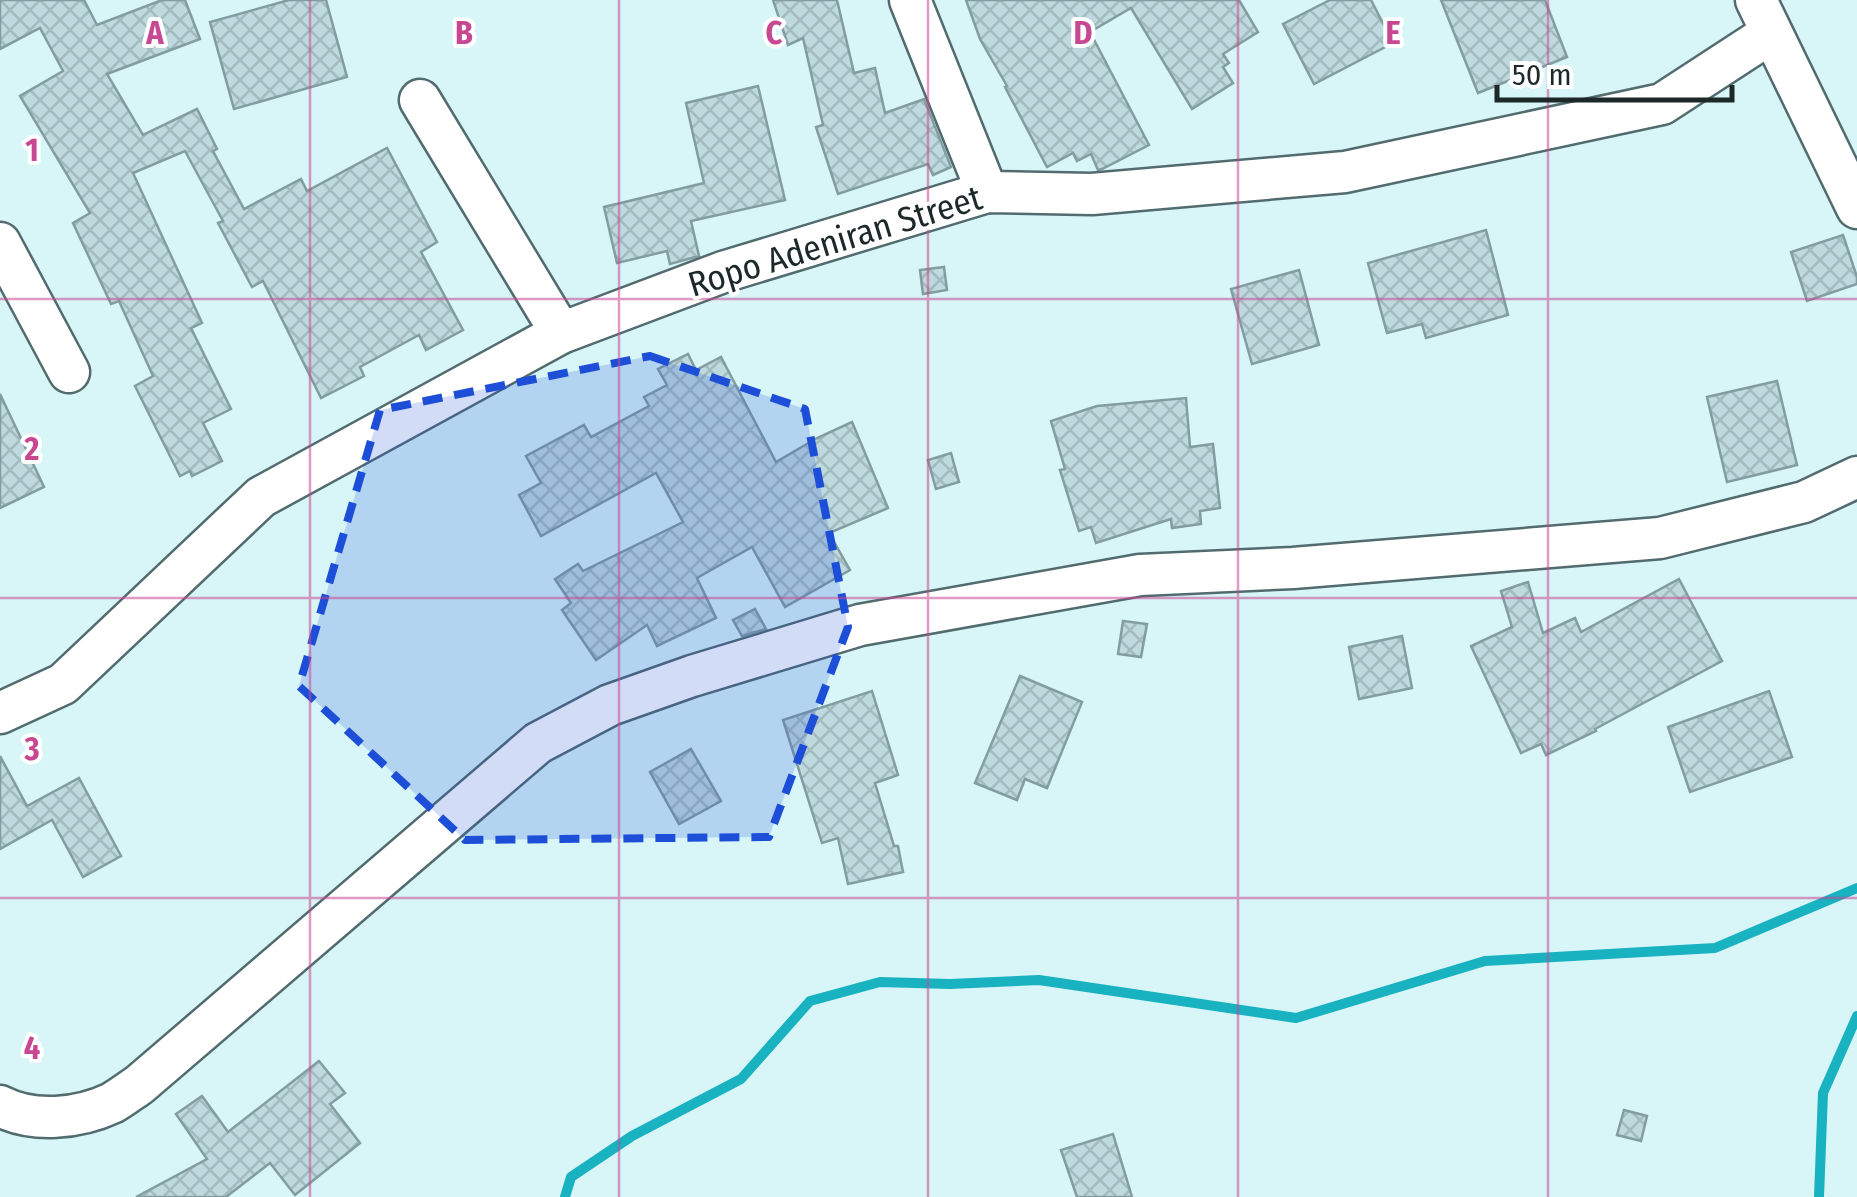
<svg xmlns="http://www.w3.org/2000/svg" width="1857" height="1197" viewBox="0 0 1857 1197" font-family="'Fira Sans Condensed',sans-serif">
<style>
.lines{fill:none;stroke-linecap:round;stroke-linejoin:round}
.stream{stroke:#18b2c1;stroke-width:10}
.building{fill:url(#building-cross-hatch);stroke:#829da0;stroke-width:2.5}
.minor-casing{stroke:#526b6e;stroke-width:45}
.minor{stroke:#fff;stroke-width:40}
.marked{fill:#1d4ed8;fill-opacity:0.2;stroke:#1d4ed8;stroke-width:8;stroke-dasharray:20 12;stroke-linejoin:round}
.grid{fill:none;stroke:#c84791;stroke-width:2.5;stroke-opacity:0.55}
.labels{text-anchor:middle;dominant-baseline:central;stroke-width:8;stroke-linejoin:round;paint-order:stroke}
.street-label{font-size:35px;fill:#1d2829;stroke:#fff}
.grid-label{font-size:32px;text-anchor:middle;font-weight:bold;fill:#c84791;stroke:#fff;stroke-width:8;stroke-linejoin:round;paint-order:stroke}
</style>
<defs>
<pattern id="building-cross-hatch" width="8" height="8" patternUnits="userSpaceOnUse" patternTransform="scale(2.5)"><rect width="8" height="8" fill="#bedade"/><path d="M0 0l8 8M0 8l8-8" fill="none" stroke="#a3bbbe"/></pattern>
</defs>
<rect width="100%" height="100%" fill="#d8f5f8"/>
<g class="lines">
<g class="stream">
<path d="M565,1197l6,-20 61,-41 109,-57 69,-78 70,-19 70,2 89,-4 257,38 189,-57 230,-13 142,-60"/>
<path d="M1819,1197l4,-104 34,-77"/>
</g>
</g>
<g class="building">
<path d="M0,0h84l13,25 65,-25h23l15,39 -93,35 36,61 54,-26 20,40 -4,2 31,58 57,-30 6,12 80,-43 50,94 -16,10 42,78 -37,20 -7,-15 -59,32 4,9 -43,22 -58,-117 -11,6 -34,-64 5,-2 -38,-70 -52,22 69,150 -11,5 40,81 -28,14 19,38 -30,15 -2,-5 -10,5 -45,-90 18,-10 -34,-75 -8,3 -38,-81 17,-10 -70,-117 43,-25 -23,-43 -40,21z"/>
<path d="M289,0h37l21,77 -113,32 -24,-87z"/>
<path d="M773,0h64l17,73 21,-5 10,45 39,-14 27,68 -18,8 -5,-11 -90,30 -22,-67 7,-2 -20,-87 -15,7z"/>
<path d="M966,0h273l19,32 -35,22 6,9 -6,4 10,16 -41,26 -61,-101 -41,24 59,113 -47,24 -4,1 -7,-16 -14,7 -4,-8 -26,14 -42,-80 2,-1 -27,-47z"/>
<path d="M1330,0h41l22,43 -79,41 -31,-60z"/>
<path d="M1441,0h104l22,57 -89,36z"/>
<path d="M758,86l27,114 -94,21 8,35 -29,8 -3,-13 -50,12 -13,-56 100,-24 -18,-80z"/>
<path d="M1486,230l22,85 -82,23 -4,-14 -35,9 -19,-70z"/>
<path d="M1843,235l14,42v7l-50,17 -16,-49z"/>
<path d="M944,267l3,23 -24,4 -3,-24z"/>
<path d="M1299,270l20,75 -67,19 -21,-75z"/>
<path d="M688,354l8,16 25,-13 55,105 41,-24 35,-16 36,86 -59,25 21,37 -65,37 -33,-60 -55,31 19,40 -59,28 -10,-21 -51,35 -34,-50 9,-7 -16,-24 23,-15 5,7 100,-49 -27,-49 -115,63 -22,-41 22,-12 -15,-27 58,-31 7,12 58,-31 -5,-9 23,-12 -9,-16z"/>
<path d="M1777,381l20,84 -70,17 -20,-85z"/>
<path d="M0,394l44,93 -44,21z"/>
<path d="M1186,398l4,49 23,-3 7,64 -20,3 1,13 -29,4 -1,-9 -75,24 -5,-16 -12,4 -19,-61 5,-1 -14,-48 46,-15z"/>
<path d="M951,453l8,29 -23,7 -8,-29z"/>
<path d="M1679,579l43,82 -127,68 1,2 -50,24 -5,-11 -20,9 -50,-107 41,-19 -11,-36 27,-9 15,51 32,-15 6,14z"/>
<path d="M755,609l11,20 -24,7 -9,-16z"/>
<path d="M1123,621l24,3 -6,33 -23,-3z"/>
<path d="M1402,636l10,52 -53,11 -10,-52z"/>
<path d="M1020,676l62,26 -35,86 -22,-9 -8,21 -42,-17z"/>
<path d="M872,691l26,84 -23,8 19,63h4l5,26 -55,12 -10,-46 -16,5 -39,-123z"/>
<path d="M1769,691l23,66 -102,35 -22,-65z"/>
<path d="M691,749l30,52 -42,23 -29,-52z"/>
<path d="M0,756l27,50 52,-28 42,78 -38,21 -31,-57 -52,29z"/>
<path d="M319,1061l26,32 -15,11 30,39 -65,52 -25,-32 -44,34h-90l71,-38 -31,-45 26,-18 26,36z"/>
<path d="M1624,1110l23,6 -6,25 -24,-6z"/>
<path d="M1113,1134l19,63h-55l-16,-47z"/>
</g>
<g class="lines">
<g class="minor-casing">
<g id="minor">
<path d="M910,0l77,192"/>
<path d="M1756,0l101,208"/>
<path d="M420,100l141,233"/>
<path d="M0,243l69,129"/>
<path d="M0,713l63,-29 198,-187 300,-164 162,-61 264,-80 105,2 253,-22 317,-68 109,-71"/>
<path d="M0,1106c33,17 78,13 112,-3 9,-5 18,-12 27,-18l399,-342 72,-38 82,-29 168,-51 280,-50 153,-7 367,-30 144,-36 53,-25"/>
</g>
</g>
<use href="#minor" class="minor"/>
</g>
<path class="marked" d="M650,356l155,53 43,218 -79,210 -304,3 -166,-154 81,-276z"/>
<path class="grid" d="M310,0v1197M619,0v1197M928,0v1197M1238,0v1197M1548,0v1197M0,299h1857M0,598h1857M0,898h1857"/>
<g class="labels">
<g class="street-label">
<text transform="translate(835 241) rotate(-17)">Ropo Adeniran Street</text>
</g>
</g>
<g class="grid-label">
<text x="155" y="44">A</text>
<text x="464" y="44">B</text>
<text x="774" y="44">C</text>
<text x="1083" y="44">D</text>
<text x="1393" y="44">E</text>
<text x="32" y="161">1</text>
<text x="32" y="460">2</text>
<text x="32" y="760">3</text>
<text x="32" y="1059">4</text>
</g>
<path d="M1497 85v15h235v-15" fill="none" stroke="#1d2829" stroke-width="5"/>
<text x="1512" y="85" font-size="30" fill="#1d2829" stroke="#ffffff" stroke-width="8" paint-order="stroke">50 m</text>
</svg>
